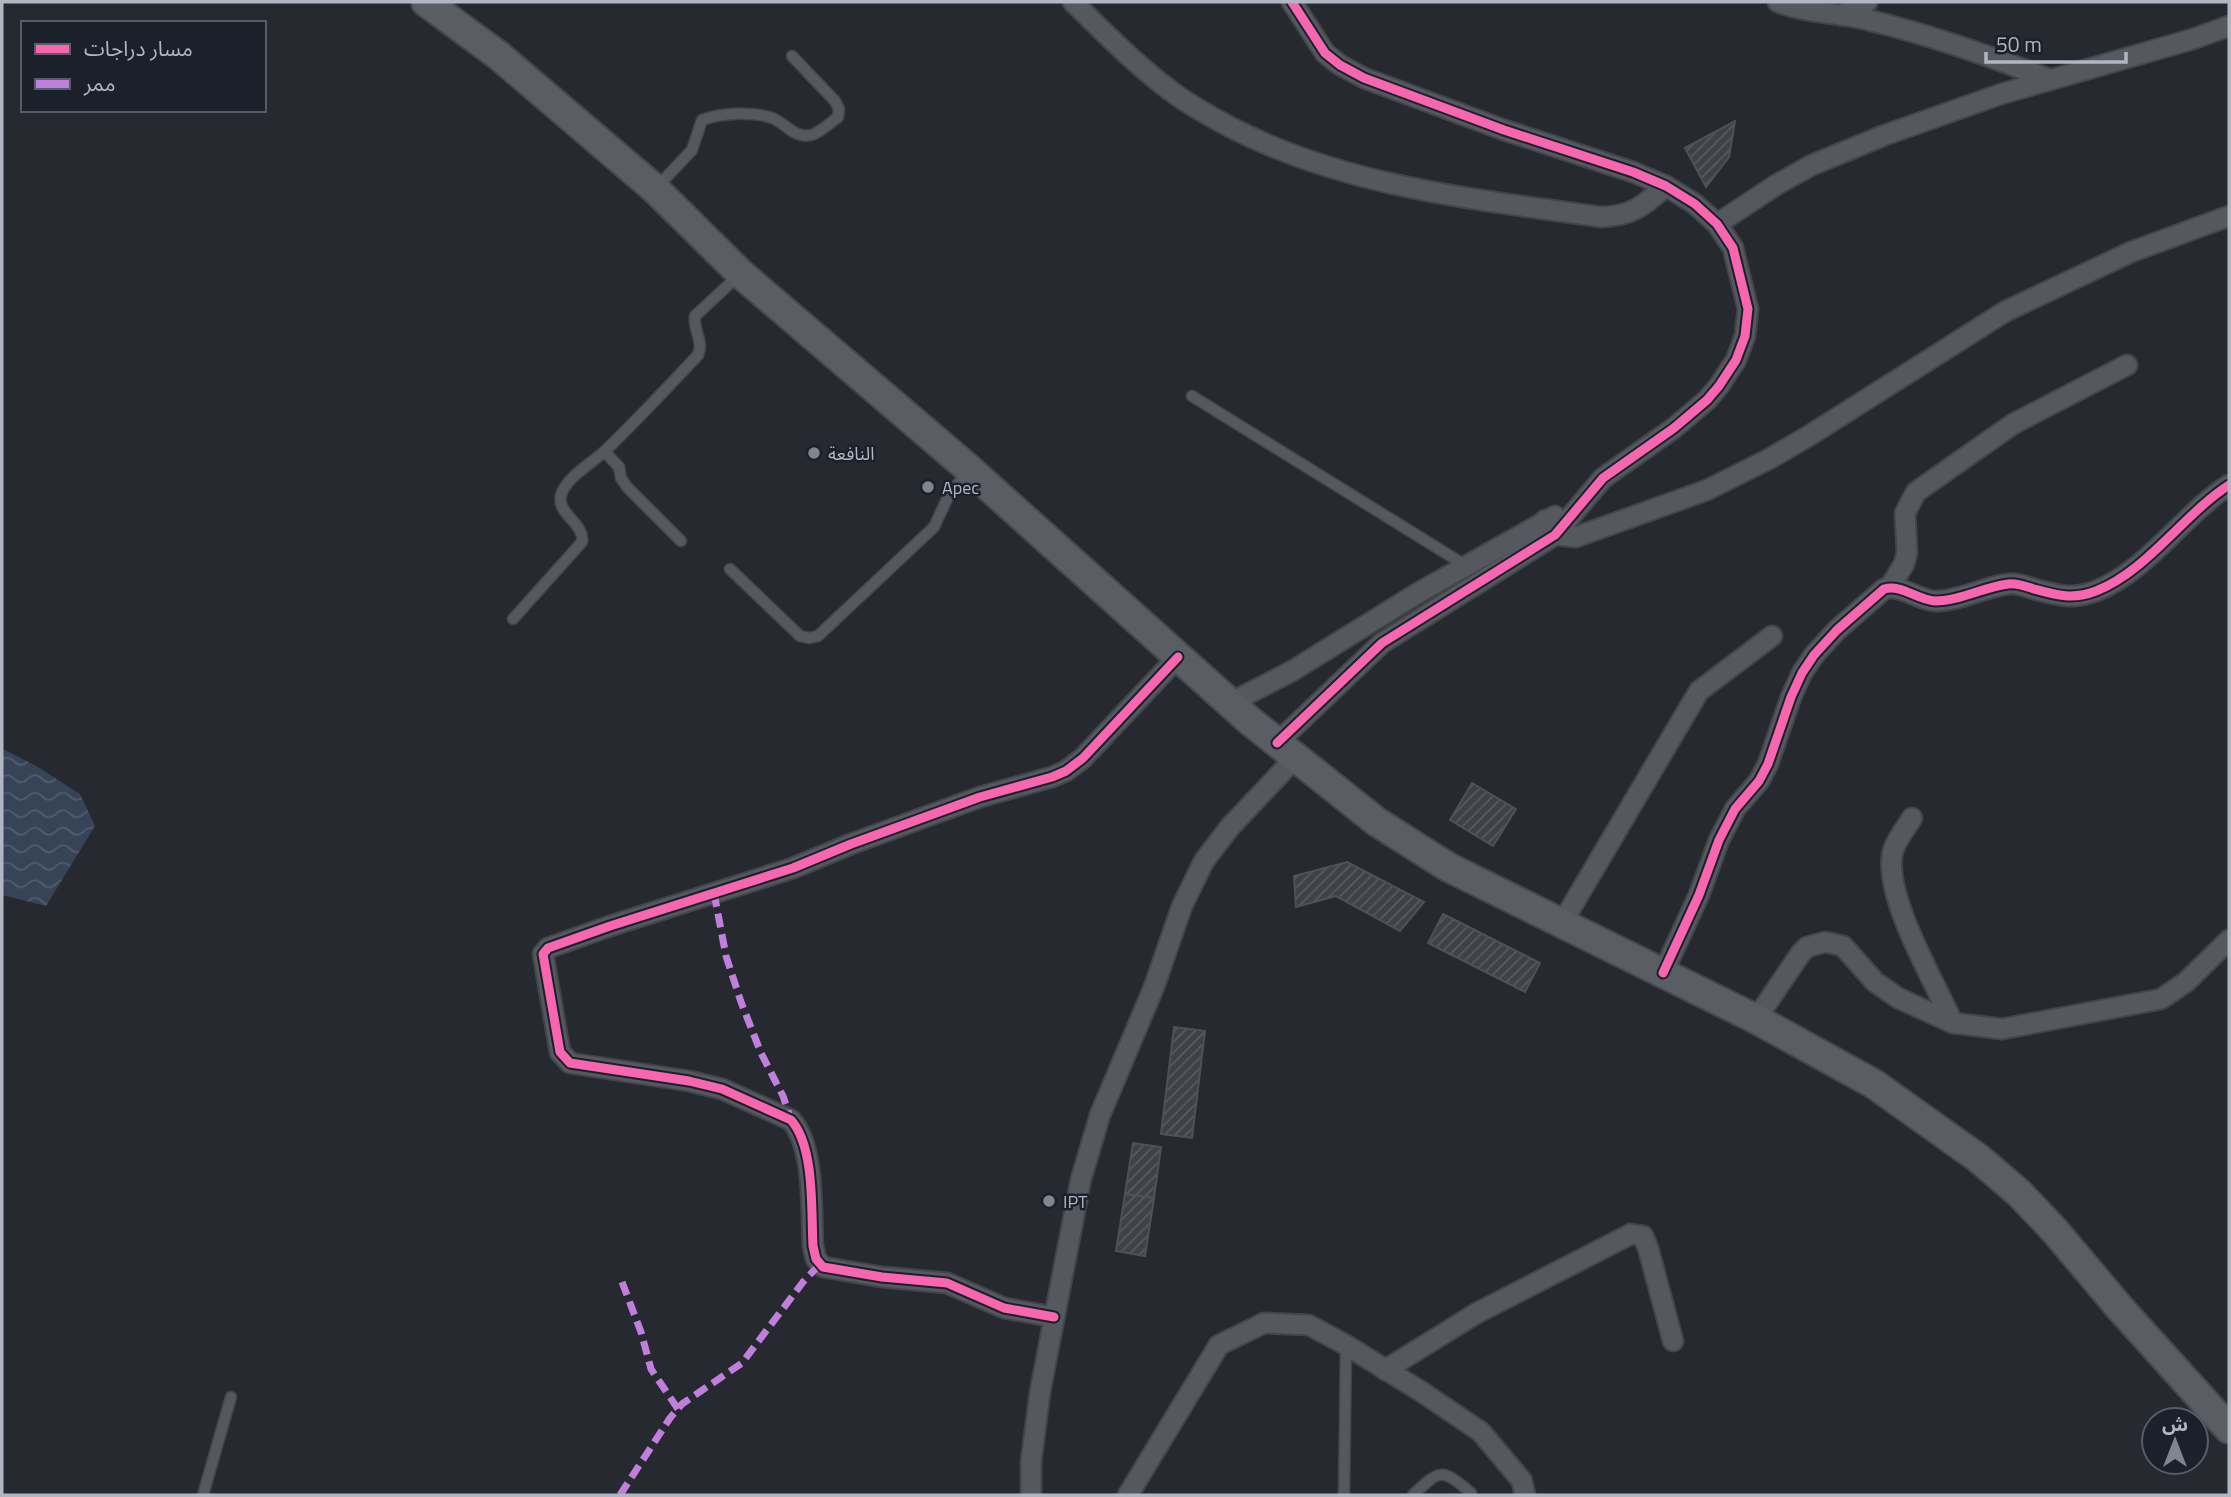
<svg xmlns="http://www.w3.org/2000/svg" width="2231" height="1497" viewBox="0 0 2231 1497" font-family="'Titillium Web','Noto Sans Arabic',sans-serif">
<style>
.water{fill:url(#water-waves)}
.building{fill:url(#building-hatch);stroke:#4e5258;stroke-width:2}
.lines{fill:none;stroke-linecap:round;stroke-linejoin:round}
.lane-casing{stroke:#42454a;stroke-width:13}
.street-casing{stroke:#42454a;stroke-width:23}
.secondary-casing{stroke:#44474d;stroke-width:32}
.lane{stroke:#55585f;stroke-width:10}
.street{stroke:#55585f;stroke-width:19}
.secondary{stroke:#5a5d64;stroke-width:28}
.quiet{stroke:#c07fdc;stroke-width:7;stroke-dasharray:14 7;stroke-linecap:butt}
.cycleway-casing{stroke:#1b212a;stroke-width:13}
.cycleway{stroke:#f766af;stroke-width:9}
.poi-dot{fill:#80858f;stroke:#1b212a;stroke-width:2.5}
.labels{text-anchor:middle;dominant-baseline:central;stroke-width:5;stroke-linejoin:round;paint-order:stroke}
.poi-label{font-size:18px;fill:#b0b6c2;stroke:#1b212a;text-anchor:start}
</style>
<defs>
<pattern id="water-waves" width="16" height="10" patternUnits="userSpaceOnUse" patternTransform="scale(1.75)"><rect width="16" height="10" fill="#374458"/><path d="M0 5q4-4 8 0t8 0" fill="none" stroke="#515d6e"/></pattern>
<pattern id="building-hatch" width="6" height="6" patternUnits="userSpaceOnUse" patternTransform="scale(1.75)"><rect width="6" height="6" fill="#3e4247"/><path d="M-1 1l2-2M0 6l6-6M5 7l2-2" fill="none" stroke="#575b60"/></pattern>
</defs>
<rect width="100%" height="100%" fill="#262a30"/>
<path class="water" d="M3,749l35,18 42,27 15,32 -49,80 -44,-11z"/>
<g class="building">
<path d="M1735,121l-6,36 -23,30 -21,-39z"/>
<path d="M1472,783l44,26 -23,37 -43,-26z"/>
<path d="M1347,862l77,40 -24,29 -64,-35 -40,11 -2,-31z"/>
<path d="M1443,914l97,49 -15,29 -97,-49z"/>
<path d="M1174,1027l31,4 -13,107 -31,-4z"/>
<path d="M1133,1143l28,4 -7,51 -29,-4z"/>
<path d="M1125,1194l29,4 -9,58 -29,-5z"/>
</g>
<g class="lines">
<g class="lane-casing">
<g id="lane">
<path d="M658,186l34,-36 10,-30c19,-7 51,-9 70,-2 14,5 22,21 39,17 9,-2 19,-12 27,-18l1,-8 -4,-8 -43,-45"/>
<path d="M1192,396l276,171"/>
<path d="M605,452l14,15 2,11 6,9 54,54"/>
<path d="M730,569l70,67 9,2 9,-2 116,-109 13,-28 21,-29"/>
<path d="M513,619l69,-77c3,-19 -26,-28 -21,-47 6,-19 32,-32 46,-46 31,-30 61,-62 91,-94 6,-15 -5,-24 -3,-39l43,-40"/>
<path d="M203,1495l28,-98"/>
<path d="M1344,1495l2,-150"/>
<path d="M1413,1495c27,-26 29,-27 58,-2v2"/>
</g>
</g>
<g class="street-casing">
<g id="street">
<path d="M1073,2c31,30 63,63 98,89 18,14 39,25 59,36 116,60 243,72 371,90 31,-1 42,-11 65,-31"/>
<path d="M1778,2c29,12 60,10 90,18 63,15 121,36 181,59"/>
<path d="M1841,15l26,-13"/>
<path d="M1717,224l59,-39 36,-20 73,-30 116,-41 192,-55 36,-13"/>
<path d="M1545,520l10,15 21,2 131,-47 62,-31 38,-22 199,-126 125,-59 98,-36"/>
<path d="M1890,587l14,-23 3,-11 -2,-40 11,-21 97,-68 114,-59"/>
<path d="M1230,703l62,-32 126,-78 137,-77"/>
<path d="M1277,743l105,-100 173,-108 48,-57 71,-50 33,-28 12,-14 17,-26 9,-24 3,-27 -15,-61 -16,-24 -22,-20 -29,-18 -33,-14 -129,-42 -140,-52 -24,-13 -15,-12 -33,-51"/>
<path d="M1912,818c-6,10 -19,26 -20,38 -6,44 42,125 61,167"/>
<path d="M1562,923l137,-232 73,-55"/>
<path d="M1663,973l36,-78 20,-55 16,-31 24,-28 9,-17 23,-67 11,-24 12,-18 23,-25 47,-41c18,-5 33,11 51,12 25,0 49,-14 73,-17 9,-1 17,2 26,5 22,6 39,11 62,2 51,-20 87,-76 133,-106"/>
<path d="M1756,1019l45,-66 6,-6 18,-5 18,4 32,36 23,16 55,25 49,6 159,-30 25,-17 43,-42"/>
<path d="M1054,1317l-50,-9 -57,-25 -65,-6 -59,-10 -7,-8 -3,-13c-2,-36 2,-99 -22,-126l-69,-31 -33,-8 -119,-18 -10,-11 -17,-98 5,-6 62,-22 183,-58 58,-24 129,-47 72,-20 14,-6 17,-13 95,-101"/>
<path d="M1385,1370l92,-57 154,-79 12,2 5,12 25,93"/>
<path d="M1031,1495v-33l9,-70 41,-213 19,-64 54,-128 28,-81 22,-45 26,-34 65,-69"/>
<path d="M1128,1495l91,-150 45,-22 45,2 37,20 76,47 59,40 41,49 3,14"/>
</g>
</g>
<g class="secondary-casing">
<path id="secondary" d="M426,2l72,53 157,134 86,85 228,195 281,252 127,101 71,45 308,152 118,65 104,74 41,35 36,38 64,76 110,122"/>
</g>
<use href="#lane" class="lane"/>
<use href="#street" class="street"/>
<use href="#secondary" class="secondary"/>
<g class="quiet">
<path d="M714,893l12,63 15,46 20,51 22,43 8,24"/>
<path d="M622,1282l19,50 10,37 27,40"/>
<path d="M620,1495l50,-77 12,-14 60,-41 61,-81 17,-18"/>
</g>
<g class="cycleway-casing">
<g id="cycleway">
<path d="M1277,743l105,-100 173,-108 48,-57 71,-50 33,-28 12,-14 17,-26 9,-24 3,-27 -15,-61 -16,-24 -22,-20 -29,-18 -33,-14 -129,-42 -140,-52 -24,-13 -15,-12 -33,-51"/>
<path d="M1663,973l36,-78 20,-55 16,-31 24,-28 9,-17 23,-67 11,-24 12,-18 23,-25 47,-41c18,-5 33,11 51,12 25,0 49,-14 73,-17 9,-1 17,2 26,5 22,6 39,11 62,2 51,-20 87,-76 133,-106"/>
<path d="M1054,1317l-50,-9 -57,-25 -65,-6 -59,-10 -7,-8 -3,-13c-2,-36 2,-99 -22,-126l-69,-31 -33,-8 -119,-18 -10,-11 -17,-98 5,-6 62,-22 183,-58 58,-24 129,-47 72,-20 14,-6 17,-13 95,-101"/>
</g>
</g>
<use href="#cycleway" class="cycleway"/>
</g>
<g class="poi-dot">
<circle cx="814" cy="453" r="7"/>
<circle cx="928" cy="487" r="7"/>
<circle cx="1049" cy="1201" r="7"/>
</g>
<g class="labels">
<g class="poi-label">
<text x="828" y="453">النافعة</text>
<text x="942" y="487">Apec</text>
<text x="1063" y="1201">IPT</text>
</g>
</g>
<rect width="2231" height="1497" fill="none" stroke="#b0b6c2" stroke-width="7"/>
<rect x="21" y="21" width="245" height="91" fill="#1b212a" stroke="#575d67" stroke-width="2"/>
<rect x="35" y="44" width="35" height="10" fill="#f766af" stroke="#575d67" stroke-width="2"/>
<text x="84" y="56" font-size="21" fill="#b0b6c2">مسار دراجات</text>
<rect x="35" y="79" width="35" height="10" fill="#c07fdc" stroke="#575d67" stroke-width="2"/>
<text x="84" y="91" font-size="21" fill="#b0b6c2">ممر</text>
<g transform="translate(2175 1441)"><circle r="33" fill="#1b212a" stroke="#575d67" stroke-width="2"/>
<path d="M0-5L12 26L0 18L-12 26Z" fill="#80858f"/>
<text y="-10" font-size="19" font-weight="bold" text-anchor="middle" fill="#b0b6c2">ش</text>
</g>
<path d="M1986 52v10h140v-10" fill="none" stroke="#b0b6c2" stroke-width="3.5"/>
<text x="1996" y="52" font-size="21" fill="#b0b6c2" stroke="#1b212a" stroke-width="5" paint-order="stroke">50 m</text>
</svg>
